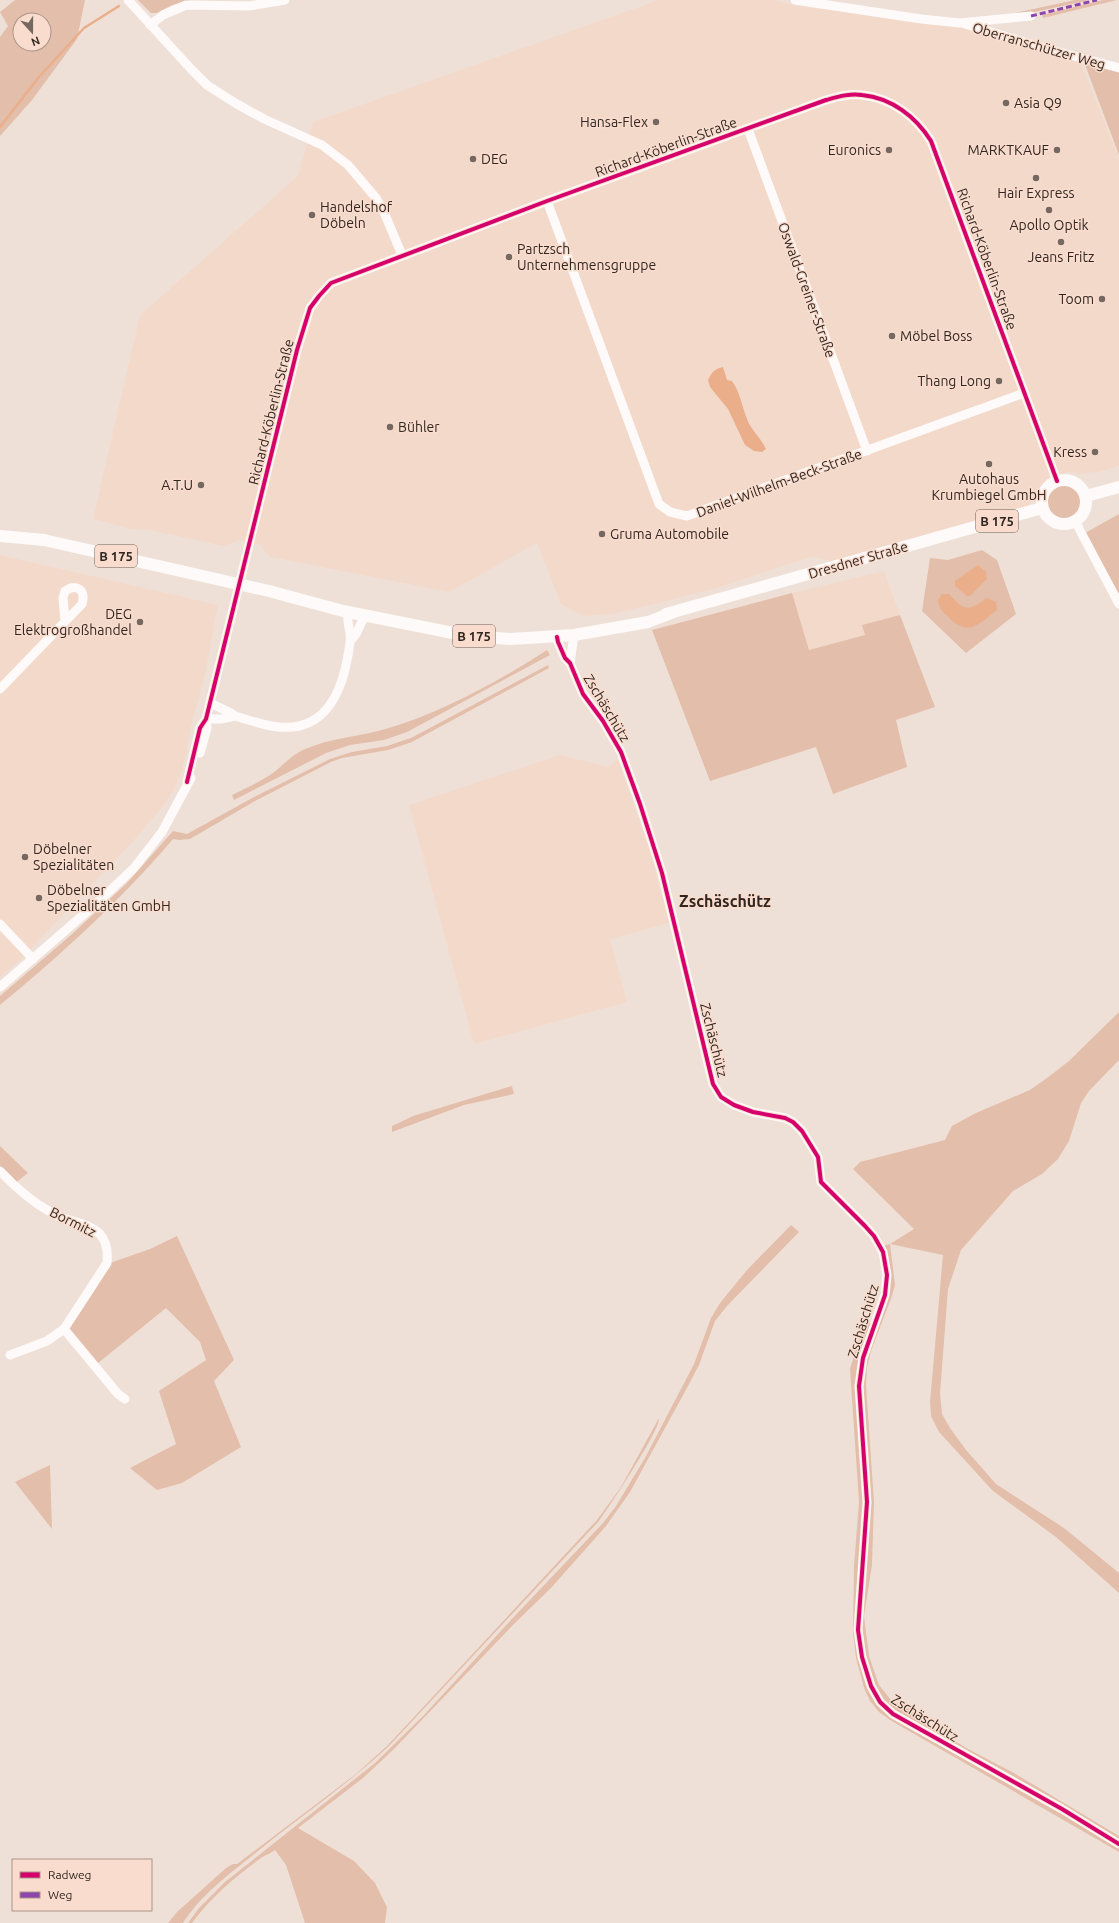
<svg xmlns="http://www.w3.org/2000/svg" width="1119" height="1923" viewBox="0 0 1119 1923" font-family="Ubuntu,sans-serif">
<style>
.built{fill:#f3d9ca}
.green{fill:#e3beaa;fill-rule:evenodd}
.water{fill:#ebae8b}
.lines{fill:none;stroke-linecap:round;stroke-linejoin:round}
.stream{stroke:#ebae8b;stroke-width:2.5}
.minor{stroke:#fdfaf9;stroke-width:9}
.major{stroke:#fdfaf9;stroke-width:12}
.quiet{stroke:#8e44ad;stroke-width:3;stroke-dasharray:6 3;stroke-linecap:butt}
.cycleway-casing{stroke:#f9dccd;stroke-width:6}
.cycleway{stroke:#d6006c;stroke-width:4}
.poi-dot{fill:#746861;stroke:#f9dccd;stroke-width:1.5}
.labels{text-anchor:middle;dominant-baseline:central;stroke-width:3;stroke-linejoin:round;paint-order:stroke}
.shield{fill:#f9dccd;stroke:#6d5d55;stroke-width:1}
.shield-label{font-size:13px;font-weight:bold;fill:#312721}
.street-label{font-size:14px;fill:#312721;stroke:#f9dccd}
.poi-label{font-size:14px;fill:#312721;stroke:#f9dccd;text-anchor:start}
.quarter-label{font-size:16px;font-weight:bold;fill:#312721;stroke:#f9dccd}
</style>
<rect width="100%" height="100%" fill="#efe0d7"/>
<g class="built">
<path d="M659,0h115l23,6 159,20 125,37 38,96v307l-20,6 -22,2 -7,-3 -13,5 -17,13 -12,17 -192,56 -26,-5 -93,31 -63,16 -41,10 -30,2 -22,-12 -24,-61 -88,49 -178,-35 -7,-6 -3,-6 -23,-5 -14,6 -75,-16 -17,-1 -39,-10 47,-204 158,-139 15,-54z"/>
<path d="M0,555l218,50 -13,70 -13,47 -10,49 -9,20 -10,15 -28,33 -114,120 -21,18z"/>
<path d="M884,571l16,44 -37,10 2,10 -56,15 -17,-57z"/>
<path d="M560,755l48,12 10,-7 34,97 17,66 -59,16 17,63 -153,42 -65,-239z"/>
</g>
<g class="green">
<path d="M15,0h70l-8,39 -45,61 -32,36v-99l8,-11 -8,-14zM20,20h24v24h-24z"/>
<path d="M138,0h53l-19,5 -15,8h-6z"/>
<path d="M1075,0h15l-74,16 -1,-3z"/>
<path d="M1103,0h14l-74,18 -1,-3z"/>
<path d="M1084,62l35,8v85z"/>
<circle cx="1064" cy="502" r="17"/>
<path d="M1119,514v80l-34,-61z"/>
<path d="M982,550l15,10 19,54 -50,39 -44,-42 8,-53 18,2z"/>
<path d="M792,593l17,57 56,-15 -3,-10 38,-10 35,92 -39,13 11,47 -74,27 -17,-47 -106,34 -58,-151z"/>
<path d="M547,650l3,5 -143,77 -23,8 -34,5 -24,8 -92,47 -2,-5c12,-6 26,-12 38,-20 12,-8 20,-19 33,-25 29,-13 57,-13 86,-22 52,-15 112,-48 158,-78z"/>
<path d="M548,665l1,3 -137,74 -24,8 -46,8 -11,4 -76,39 -65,38 -11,1 -6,-1c-50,59 -112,116 -173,166v-9l71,-61 56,-52 46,-52 14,3 67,-37 76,-38 22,-7 35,-6 24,-8z"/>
<path d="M1119,1012v48l-30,31 -8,12 -12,38 -11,18 -16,15 -29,17 -52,59 -13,39 -8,104 2,21 8,14 16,22 30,34 68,44 55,45v20l-63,-56 -63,-46 -54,-59 -8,-16 -1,-14 13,-147 -53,-11 5,41 -3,11 -21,55 -4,17 -1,17 8,117 -2,63 -8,51 5,40 10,29 12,15 18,9 28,21 31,19 46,24 105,63v4l-225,-129 -15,-15 -14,-39 -4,-27 4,-65 -3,-179 1,-19 21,-58 -1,-63 7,-2 24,-15 -61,-60 7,-7 85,-22 7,-14 24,-13 54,-23 17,-12 22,-17z"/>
<path d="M512,1086l2,8 -50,11 -72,27v-6l21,-10z"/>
<path d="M0,1146l28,27 -13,10 -15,-16z"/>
<path d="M791,1225l8,7 -72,74 -12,15 -16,44 -11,21 -58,106 -24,34 -55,62 -36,35 -122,127 -30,28 -65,50 56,33 21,22 12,24 -2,16h-80l-19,-58 -11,-15c-5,4 -10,5 -14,8 -26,19 -50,39 -69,65h-4l11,-15 26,-26 150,-119 49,-48 86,-94 93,-98 13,-17 29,-48 49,-94 17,-46 9,-15 27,-33z"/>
<path d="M177,1236l57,124 -20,21 27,66 -59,36 -25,7 -27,-22 46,-24 -17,-53 47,-31 -6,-18 -34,-34 -68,55 -31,-35 43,-65 40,-14z"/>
<path d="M861,1321l10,2 -14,45 -1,20 8,115 -9,114 19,81 245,150v4l-229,-132 -11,-8 -9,-11 -6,-13 -8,-30 -3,-26 1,-66 5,-64 -9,-133 11,-36z"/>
<path d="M659,1418c2,11 -50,89 -60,103l-210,225c-43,40 -91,72 -136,109 -25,20 -53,41 -70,68h-15l9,-11 49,-44 7,-4h4l119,-90 32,-29 209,-225 24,-33z"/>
<path d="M50,1465l2,64 -37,-47z"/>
</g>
<g class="water">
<path d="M723,367l4,13 5,1c8,11 10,25 15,38 4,11 14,19 19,30l-4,3 -8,-1 -9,-6 -17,-36 -18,-22 -2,-7c4,-8 6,-11 15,-13z"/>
<path d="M978,565l8,7 1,7 -17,17h-3l-12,-10v-5z"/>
<path d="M942,594h7c16,18 19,17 38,4l9,4 1,8c-18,14 -28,27 -48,8 -6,-6 -10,-9 -11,-18z"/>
</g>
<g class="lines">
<path class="stream" d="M0,127l39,-50 45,-49 35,-22"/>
<g class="minor">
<path d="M128,0l63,69 16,16 28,18 29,16 58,26 26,20 28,33 8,14 18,43"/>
<path d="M795,0l126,19 39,4 71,-7"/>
<path d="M965,24l75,23 79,21"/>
<path d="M150,25l13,-10 23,-10 63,1 36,-6"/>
<path d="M748,129l119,322"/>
<path d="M547,201l112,303 11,8 17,4 337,-123"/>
<path d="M1075,521l44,83"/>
<path d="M557,637l1,5 7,16 5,5 13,31 20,27 18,31 19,52 22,69 51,211 8,13 13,8 19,7 32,6 8,4 9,9 16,26 3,25 44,44 9,10 9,16 4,23 -2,20 -22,63 -4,28 8,116 -9,128 4,27 9,29 9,16 13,12 169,95 57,35"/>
<path d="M351,640l5,-6 9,-19"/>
<path d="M570,663l4,-28"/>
<path d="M0,689l82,-85c4,-14 -5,-21 -17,-13l-2,7 2,23"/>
<path d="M210,703l19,9 6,4c14,4 29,10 44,11 52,5 66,-44 71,-85 2,-11 -5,-20 -1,-30"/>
<path d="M206,719h15l14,-3"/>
<path d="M200,753l7,-25 -1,-9"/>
<path d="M187,782l13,-54 6,-9 91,-369 13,-42 9,-12 12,-13 216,-82 279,-101c11,-3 24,-7 36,-5 30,3 54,22 69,46l126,340"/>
<path d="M0,924l33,35"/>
<path d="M0,987l97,-84 37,-35 28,-36 29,-54"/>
<path d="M0,1171c14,15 34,32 52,42 15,9 36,9 48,21 7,8 8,19 7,29l-43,66 -17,12 -37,14"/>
<path d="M64,1329l54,65 7,5"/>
</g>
<g class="major">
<circle cx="1064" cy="502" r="22"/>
<path d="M1086,496l33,-9"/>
<path d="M0,536l44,4 225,51 74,20 125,25 43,3 63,-4 74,-13 26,-10"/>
<path d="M666,614l376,-106"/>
</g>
<path class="quiet" d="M1031,16l66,-16"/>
<g class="cycleway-casing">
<g id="cycleway">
<path d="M557,637l1,5 7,16 5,5 13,31 20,27 18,31 19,52 22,69 51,211 8,13 13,8 19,7 32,6 8,4 9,9 16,26 3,25 44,44 9,10 9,16 4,23 -2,20 -22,63 -4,28 8,116 -9,128 4,27 9,29 9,16 13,12 169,95 57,35"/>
<path d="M187,782l13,-54 6,-9 91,-369 13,-42 9,-12 12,-13 216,-82 279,-101c11,-3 24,-7 36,-5 30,3 54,22 69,46l126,340"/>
</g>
</g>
<use href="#cycleway" class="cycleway"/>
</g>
<g class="poi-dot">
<circle cx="1006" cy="103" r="4"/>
<circle cx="656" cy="122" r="4"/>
<circle cx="889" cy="150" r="4"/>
<circle cx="1057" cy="150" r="4"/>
<circle cx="473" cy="159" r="4"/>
<circle cx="1036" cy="178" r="4"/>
<circle cx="1049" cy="210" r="4"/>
<circle cx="312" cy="215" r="4"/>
<circle cx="1061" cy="242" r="4"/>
<circle cx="509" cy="257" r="4"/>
<circle cx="1102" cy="299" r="4"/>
<circle cx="892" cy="336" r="4"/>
<circle cx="999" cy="381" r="4"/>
<circle cx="390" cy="427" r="4"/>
<circle cx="1095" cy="452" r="4"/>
<circle cx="989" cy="464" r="4"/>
<circle cx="201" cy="485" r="4"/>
<circle cx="602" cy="534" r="4"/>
<circle cx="140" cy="622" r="4"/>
<circle cx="25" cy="857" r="4"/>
<circle cx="39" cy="898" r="4"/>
</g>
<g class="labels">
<g class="shield">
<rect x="976" y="510" width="42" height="22" rx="3"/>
<rect x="95" y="545" width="42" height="22" rx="3"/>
<rect x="453" y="625" width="42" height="22" rx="3"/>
</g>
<g class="shield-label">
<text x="997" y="521">B 175</text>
<text x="116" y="556">B 175</text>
<text x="474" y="636">B 175</text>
</g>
<g class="street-label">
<text transform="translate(1039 46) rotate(16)">Oberranschützer Weg</text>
<text transform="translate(666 147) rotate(-20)">Richard-Köberlin-Straße</text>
<text transform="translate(987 259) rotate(70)">Richard-Köberlin-Straße</text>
<text transform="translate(807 290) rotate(70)">Oswald-Greiner-Straße</text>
<text transform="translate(271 412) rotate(-76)">Richard-Köberlin-Straße</text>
<text transform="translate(779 483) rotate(-20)">Daniel-Wilhelm-Beck-Straße</text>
<text transform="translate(858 560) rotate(-16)">Dresdner Straße</text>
<text transform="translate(607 708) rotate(59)">Zschäschütz</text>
<text transform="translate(714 1040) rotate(76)">Zschäschütz</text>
<text transform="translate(73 1222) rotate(27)">Bormitz</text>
<text transform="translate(863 1321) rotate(-73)">Zschäschütz</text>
<text transform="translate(925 1718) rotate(32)">Zschäschütz</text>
</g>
<g class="poi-label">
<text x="1014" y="103">Asia Q9</text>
<text x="648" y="122" text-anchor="end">Hansa-Flex</text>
<text x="881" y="150" text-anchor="end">Euronics</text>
<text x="1049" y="150" text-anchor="end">MARKTKAUF</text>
<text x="481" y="159">DEG</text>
<text x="1036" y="193" text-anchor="middle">Hair Express</text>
<text x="320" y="207">Handelshof<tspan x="320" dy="16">Döbeln</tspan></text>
<text x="1049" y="225" text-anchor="middle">Apollo Optik</text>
<text x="517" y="249">Partzsch<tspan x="517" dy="16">Unternehmensgruppe</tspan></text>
<text x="1061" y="257" text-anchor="middle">Jeans Fritz</text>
<text x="1094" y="299" text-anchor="end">Toom</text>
<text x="900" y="336">Möbel Boss</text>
<text x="991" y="381" text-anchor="end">Thang Long</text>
<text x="398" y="427">Bühler</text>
<text x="1087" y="452" text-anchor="end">Kress</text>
<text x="989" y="479" text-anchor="middle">Autohaus<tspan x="989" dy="16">Krumbiegel GmbH</tspan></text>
<text x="193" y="485" text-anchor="end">A.T.U</text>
<text x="610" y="534">Gruma Automobile</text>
<text x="132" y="614" text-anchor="end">DEG<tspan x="132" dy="16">Elektrogroßhandel</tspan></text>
<text x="33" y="849">Döbelner<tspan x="33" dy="16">Spezialitäten</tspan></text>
<text x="47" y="890">Döbelner<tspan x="47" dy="16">Spezialitäten GmbH</tspan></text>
</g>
<g class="quarter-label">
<text x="725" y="901">Zschäschütz</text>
</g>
</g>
<rect x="12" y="1859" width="140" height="52" fill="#f9dccd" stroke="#a99488"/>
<rect x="20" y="1872" width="20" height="6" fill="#d6006c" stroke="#a99488"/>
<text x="48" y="1879" font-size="12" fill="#312721">Radweg</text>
<rect x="20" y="1892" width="20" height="6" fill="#8e44ad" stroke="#a99488"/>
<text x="48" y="1899" font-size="12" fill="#312721">Weg</text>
<g transform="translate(32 32) rotate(159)"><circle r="19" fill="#f9dccd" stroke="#a99488"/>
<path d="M0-3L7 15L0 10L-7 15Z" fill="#746861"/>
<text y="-6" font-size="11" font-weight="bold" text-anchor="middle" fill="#312721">N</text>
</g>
</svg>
